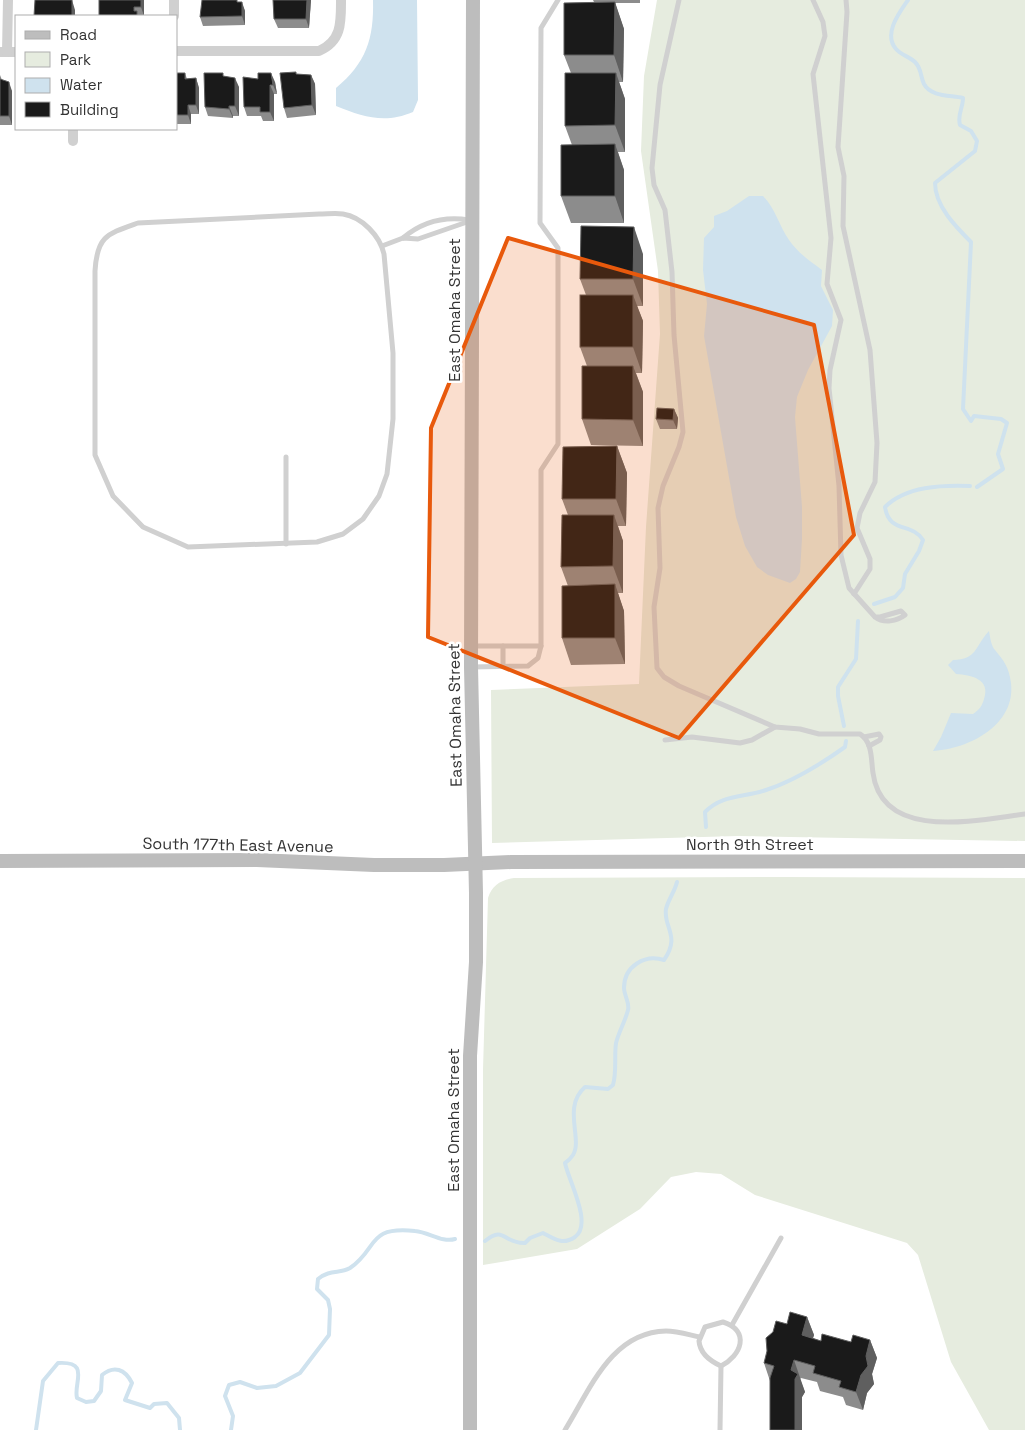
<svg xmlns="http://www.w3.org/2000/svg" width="1025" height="1430" viewBox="0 0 1025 1430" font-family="'Space Grotesk',sans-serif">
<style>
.green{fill:#e6ecdf}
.water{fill:#cfe2ee}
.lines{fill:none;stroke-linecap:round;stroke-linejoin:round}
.stream{stroke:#cfe2ee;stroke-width:4}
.lane{stroke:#d0d0d0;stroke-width:5}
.street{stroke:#d0d0d0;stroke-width:10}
.secondary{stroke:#bdbdbd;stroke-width:14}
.wall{fill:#8c8c8c}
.shaded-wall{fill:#5f5f5f}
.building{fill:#1a1a1a;stroke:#5f5f5f}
.marked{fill:#e8590c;fill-opacity:0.2;stroke:#e8590c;stroke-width:4;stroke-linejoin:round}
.labels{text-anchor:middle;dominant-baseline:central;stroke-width:5;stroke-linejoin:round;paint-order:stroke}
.street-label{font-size:16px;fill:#333;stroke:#fff}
</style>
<rect width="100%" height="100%" fill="#fff"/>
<g class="green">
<path d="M657,0h368v841l-287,-5 -246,7 -1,-153 148,-6 7,-157 14,-193 -2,-63 -17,-120 3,-75z"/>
<path d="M786,877l239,1v552h-36l-38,-68 -33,-107 -11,-12 -152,-48 -34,-21 -25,-2 -25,5 -31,32 -63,40 -94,16v-195l5,-172c4,-13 13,-18 26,-20z"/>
</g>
<g class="water">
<path d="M373,0h44l1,100 -5,12c-28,12 -50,5 -77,-6v-18c30,-25 38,-49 37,-88z"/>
<path d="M749,196h14c13,13 16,30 26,44 9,13 21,21 33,30l-1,16 12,24 -1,16 -24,44 -11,27 -2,20 7,90v32l-2,33 -4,7 -6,4 -22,-8 -11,-8 -12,-21 -9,-29 -32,-181 3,-32 -4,-34 1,-32 10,-11v-11l13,-5z"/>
<path d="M989,631c1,5 2,15 6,19 9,11 14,17 16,33 5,42 -42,66 -78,68l8,-14 10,-24 22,1c7,-5 9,-8 11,-15 7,-20 -13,-24 -28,-25l-8,-9 5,-5c24,0 22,-14 36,-29z"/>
</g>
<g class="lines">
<g class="stream">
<path d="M908,0c-9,13 -25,34 -12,49 5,6 14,8 19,13 7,7 5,14 9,22 7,13 26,11 39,14 0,10 -6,17 -3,27l11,6 6,10 -2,10 -40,32c0,23 21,44 36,59l-8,167 8,12 3,-5 27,3 6,4 -9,31 5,15 -26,18"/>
<path d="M874,604l21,-7 8,-9 2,-14 14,-23 4,-11c-11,-18 -34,-6 -38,-33 21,-21 57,-22 85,-21"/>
<path d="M844,726l-6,-30v-9l18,-28 2,-38"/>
<path d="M706,827l-1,-15c18,-18 38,-14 61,-22 28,-9 55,-26 79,-43l1,-6"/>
<path d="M485,1241c20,-16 18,3 40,2l5,-5 13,-5c13,7 20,12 32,4 18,-13 -6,-55 -10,-74 3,-2 6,-5 8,-8 10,-16 -11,-48 12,-68l23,2 5,-4c4,-14 1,-28 3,-42 3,-12 9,-21 12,-33 2,-7 -4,-15 -4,-22 0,-22 21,-34 40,-28 17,-24 -1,-33 2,-51 2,-9 9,-18 11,-27"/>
<path d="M36,1430l7,-49 15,-18c33,-2 15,20 19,35l9,4 8,-1 7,-10 1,-16c12,-10 23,-6 30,8l-7,17 25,8 4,-4 13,-1 12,15 1,12"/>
<path d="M231,1430l2,-14 -8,-20 4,-11 11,-3 17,6 19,-2 24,-13 29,-38 1,-26 -2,-9 -11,-11 1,-10c12,-10 22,-5 32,-11 29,-20 16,-42 65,-37 14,1 27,12 40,8"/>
</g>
<g class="lane">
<path d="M679,0l-19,85 -8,83 2,17 11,25 7,62 2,63 9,97 -4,15 -16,39 -5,22 2,60 -6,39 3,61 7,9 15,9 96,41 25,2 19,5h41c13,8 11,27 13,39 9,69 105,47 152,41"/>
<path d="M813,0l10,22 2,14 -12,38 18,164 -4,46 14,36 -11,50 -1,18 10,98 2,69 8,33 26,29c9,7 22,4 30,-2l-4,-4 -21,6h-5"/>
<path d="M846,0l1,12 -9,135 6,29 -1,50 27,124 7,93 -2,39 -15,31 -3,15 13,31v10l-16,25"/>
<path d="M319,214c8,0 17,-1 24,0 19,3 37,22 41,40l9,99v66l-6,55 -8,22 -16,23 -20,15 -26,8 -129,5 -45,-20 -30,-31 -18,-41v-184c2,-35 12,-37 43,-48z"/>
<path d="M403,238c20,-17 41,-22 66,-18"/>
<path d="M382,246l21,-8 15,1 52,-18"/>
<path d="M286,457v87"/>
<path d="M471,646h70"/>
<path d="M503,646v20"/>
<path d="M472,667l56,-1 10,-8 3,-12v-176l17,-26v-196l-18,-25 1,-195 17,-28"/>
<path d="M864,737l15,-3 2,3 -1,3 -11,6"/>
<path d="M665,740l27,-3 48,6 12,-3 23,-13"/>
<path d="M723,1322c28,9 18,34 -2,44 -11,-5 -21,-12 -22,-25l6,-14z"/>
<path d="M732,1325l49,-87"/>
<path d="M565,1430c25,-40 46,-98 101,-99 11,0 24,4 34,6"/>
<path d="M720,1430l1,-64"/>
</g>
<g class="street">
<path d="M174,0v16"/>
<path d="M176,51h143c23,-10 22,-29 22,-51"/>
<path d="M0,52h16"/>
<path d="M7,52l1,-52"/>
<path d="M73,129v12"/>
</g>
<g class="secondary">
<path d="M0,861l257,-1 117,5h70l67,-3 514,-1"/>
<path d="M470,1430v-374l6,-94v-69l-5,-226 2,-667"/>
</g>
</g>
<g class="wall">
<rect x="99" y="0" width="45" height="16"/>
<path d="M273,0h38l-2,28h-31l-4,-9z"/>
<path d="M593,0h47v3h-25l9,26 -1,53h-4l6,17v53h-7l6,18v53h-53l-10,-27 11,-51 -7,-19 6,-53 -7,-18 30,-53z"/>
<path d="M241,2l4,9v14l-42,1 -3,-9z"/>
<path d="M176,73h9l2,6 9,-1 3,10v26h-8v10h-15z"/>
<path d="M296,74l15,1 4,9 1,31 -29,3 -3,-10z"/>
<path d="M0,75l2,5 10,11v34h-12z"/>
<path d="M224,76l15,11v29h-6v2l-25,-2 -3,-9z"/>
<path d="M275,82l2,12h-3v27h-11l-2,-5h-14l-3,-9z"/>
<path d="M643,254v52h-6l6,15 -1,52h-6l7,19v54l-52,-1 -9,-26 5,-53 -7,-19 6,-52 -6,-16z"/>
<path d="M674,409l4,9 -1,11h-17l-4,-10z"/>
<path d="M617,446l10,27 -1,53h-8l5,15v52h-5l6,18 1,53 -54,1 -9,-27 6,-52 -7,-19 7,-52 -6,-16z"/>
<path d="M807,1317l7,18 -1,3 8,3 30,1 19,-2 7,18 -5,16 2,10 -7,9 -4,17 -17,-5 -3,-8 -23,-6 -3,-9 -16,-4 -1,1 5,13 -3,5v33h-32v-49l-6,-18z"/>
</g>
<g class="shaded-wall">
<path d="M69,0h2l1,2v-2l3,10v6h-3z"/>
<path d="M141,0h3v16l-3,-9z"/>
<path d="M307,0h4l-2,28 -3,-9z"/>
<path d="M242,2l3,9v14l-3,-9z"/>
<path d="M615,2l9,27 -1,53 -9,-27z"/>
<path d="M271,73l4,9 2,12 -4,-9z"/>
<path d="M616,73l9,26v53l-10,-27z"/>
<path d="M311,75l4,9 1,31 -4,-10z"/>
<path d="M196,78l3,10v26l-3,-9z"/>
<path d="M235,78l4,9v29l-4,-10z"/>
<path d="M9,82l3,9v34l-3,-9z"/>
<path d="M270,85l4,9v27l-4,-9z"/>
<path d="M188,105l3,9v10l-3,-9z"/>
<path d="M229,106l4,10v2l-4,-9z"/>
<path d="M615,144l9,26v53l-9,-27z"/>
<path d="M634,227l9,27v52l-10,-27z"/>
<path d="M633,295l10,26 -1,52 -9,-26z"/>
<path d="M633,366l10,26v54l-10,-26z"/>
<path d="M674,409l4,9 -1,11 -4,-9z"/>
<path d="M617,446l10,27 -1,53 -10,-27z"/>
<path d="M614,515l9,26v52l-10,-27z"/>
<path d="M615,584l9,27 1,53 -10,-26z"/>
<path d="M807,1317l7,18 -6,18 -6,-18z"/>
<path d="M870,1340l7,18 -5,16 2,10 -7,9 -4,17 -7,-18z"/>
<path d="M794,1360l11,32 -3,5v33h-7l-4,-60z"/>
</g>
<g class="building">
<path d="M35,0h37v16h-38z"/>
<path d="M99,0h42v7h-7v4h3v5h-38z"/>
<path d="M202,0h35v2h5v14l-42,1z"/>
<path d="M273,0h34l-1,19h-32z"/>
<path d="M615,2l-1,53h-50v-52z"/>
<path d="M296,72v2l15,1 1,30 -28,3 -4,-35z"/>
<path d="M176,73h9v6l11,-1v27h-8v10h-12z"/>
<path d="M204,73h19v3l12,2v28h-6v3l-24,-2z"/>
<path d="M258,73h13l2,12h-3v27h-10v-5h-16l-1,-30 15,2z"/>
<path d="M565,73h51l-1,52 -50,1z"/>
<path d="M0,79l9,3v34h-9z"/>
<path d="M615,144v52h-54v-51z"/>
<path d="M581,226l53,1 -1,52h-53z"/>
<rect x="580" y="295" width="53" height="52"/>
<path d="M582,366h51v54l-51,-1z"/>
<path d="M657,408l17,1 -1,11 -17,-1z"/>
<path d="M617,446l-1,53h-54l1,-52z"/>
<path d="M562,515h52l-1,51 -52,1z"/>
<path d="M615,584v54h-53v-52z"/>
<path d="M790,1312l17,5 -5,18 19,6 1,-7 29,8 2,-7 17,5 -4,16 2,10 -7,9 -5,17 -17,-5 2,-6 -28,-8 2,-7 -21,-6 -3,10 7,4 -3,5v51h-25v-52l4,-12 -10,-3 3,-12 -1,-13 7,-6 3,-11 11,3z"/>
</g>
<path class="marked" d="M508,238l306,87 40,210 -175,203 -251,-101 3,-209z"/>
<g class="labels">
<g class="street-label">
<text transform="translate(454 310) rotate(-90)">East Omaha Street</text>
<text transform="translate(455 715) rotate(-91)">East Omaha Street</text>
<text x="750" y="844">North 9th Street</text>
<text transform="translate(238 845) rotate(1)">South 177th East Avenue</text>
<text transform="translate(453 1120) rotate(-90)">East Omaha Street</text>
</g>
</g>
<rect x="15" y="15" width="162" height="115" fill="#ffffff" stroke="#adadad"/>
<rect x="25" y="31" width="25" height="8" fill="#bdbdbd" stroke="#adadad"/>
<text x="60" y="40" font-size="15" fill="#333333">Road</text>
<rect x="25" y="52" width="25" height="15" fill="#e6ecdf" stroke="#adadad"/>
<text x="60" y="65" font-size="15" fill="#333333">Park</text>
<rect x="25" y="78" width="25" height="15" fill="#cfe2ee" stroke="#adadad"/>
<text x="60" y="90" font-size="15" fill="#333333">Water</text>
<rect x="25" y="102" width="25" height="15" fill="#1a1a1a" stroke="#adadad"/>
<text x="60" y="115" font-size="15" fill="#333333">Building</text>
</svg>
